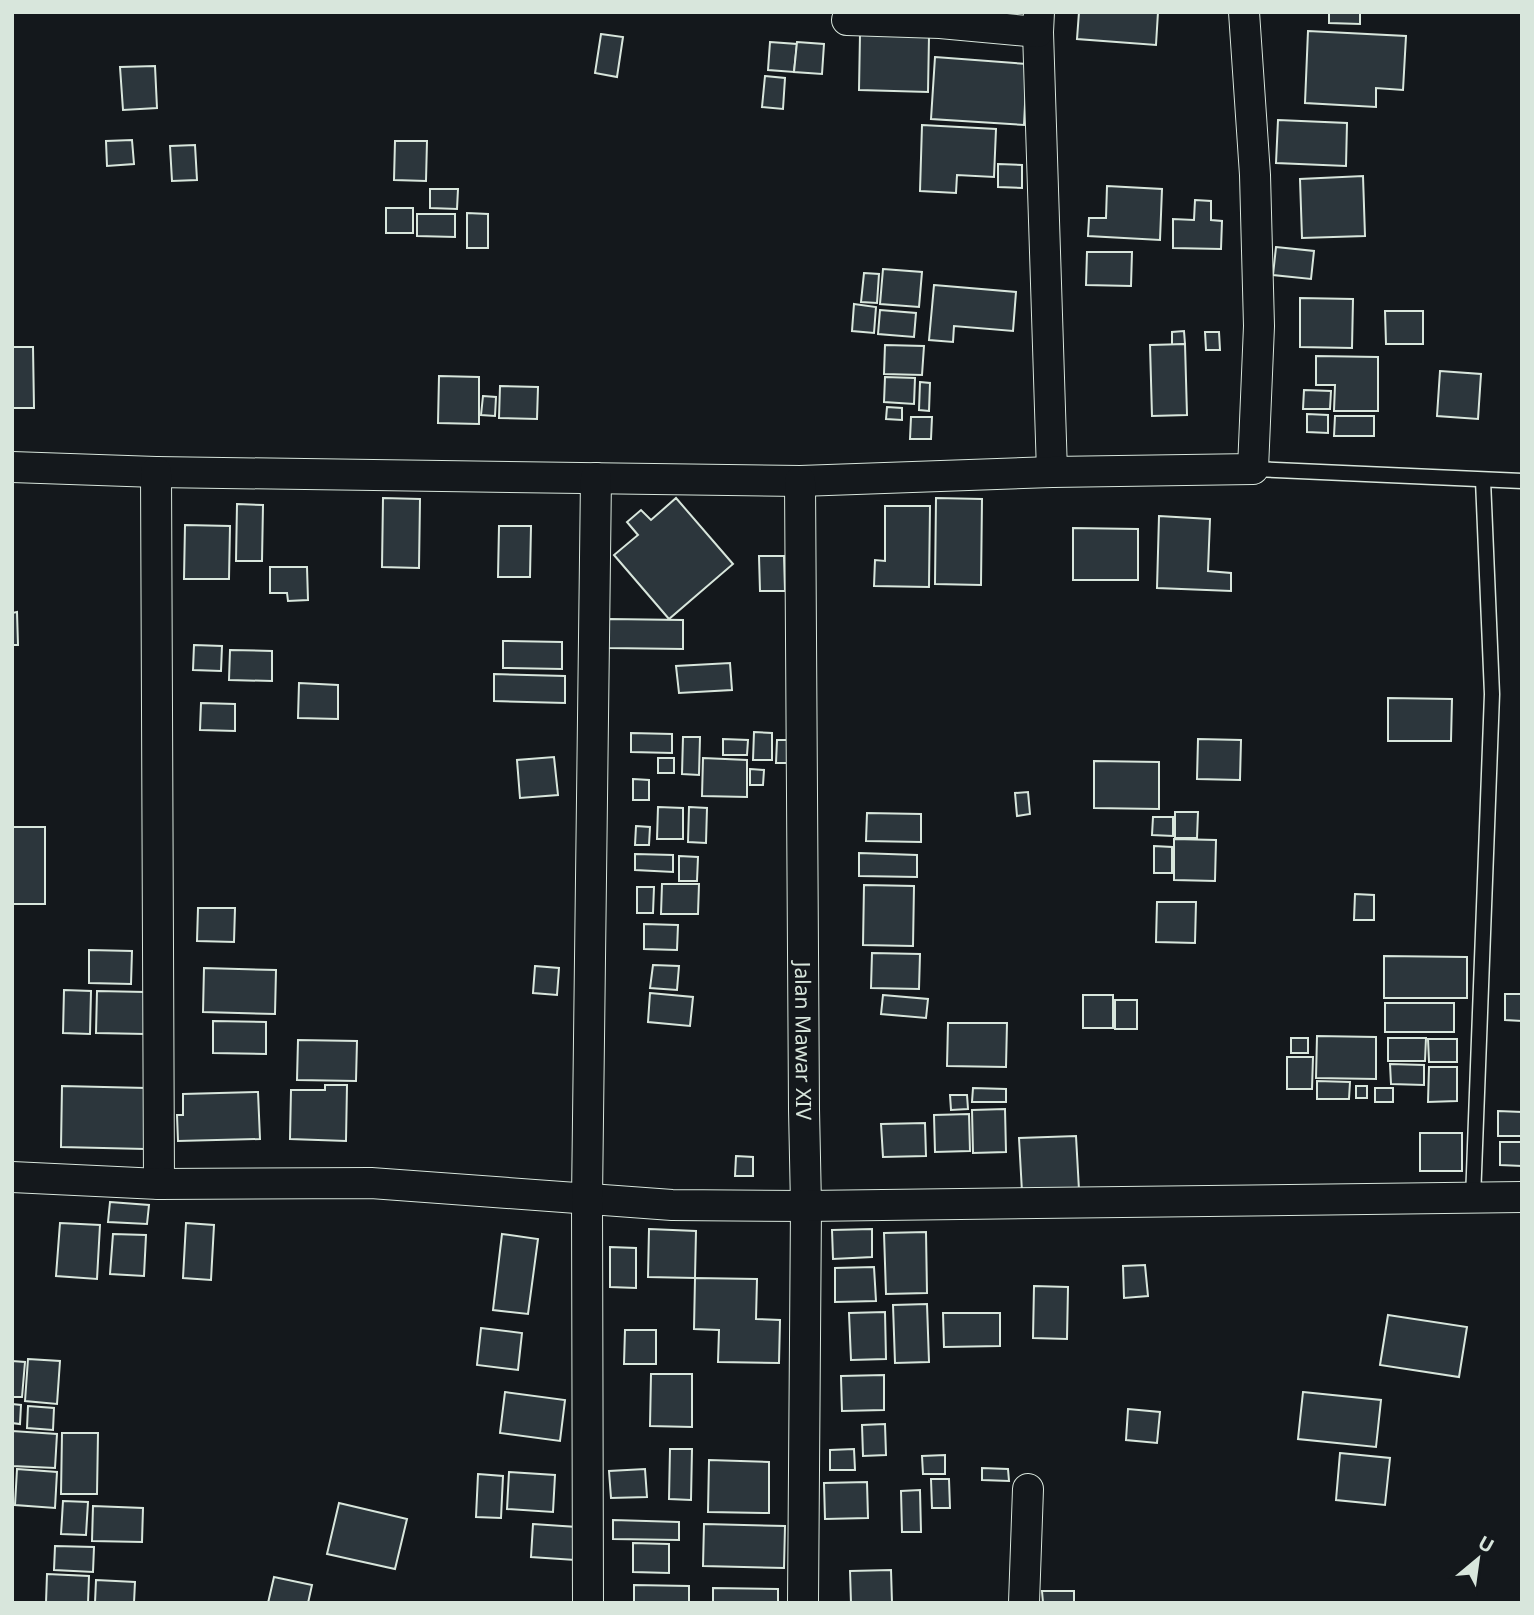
<svg xmlns="http://www.w3.org/2000/svg" width="1534" height="1615" viewBox="0 0 1534 1615" font-family="'Noto Sans',sans-serif">
<style>
.building{fill:#2c363c;stroke:#d8e6dc;stroke-width:2}
.lines{fill:none;stroke-linecap:round;stroke-linejoin:round}
.lane-casing{stroke:#d8e6dc;stroke-width:17}
.street-casing{stroke:#d8e6dc;stroke-width:32}
.lane{stroke:#14181c;stroke-width:14}
.street{stroke:#14181c;stroke-width:30}
.labels{text-anchor:middle;dominant-baseline:central;stroke-width:5;stroke-linejoin:round;paint-order:stroke}
.street-label{font-size:21px;fill:#d8e6dc;stroke:#14181c}
</style>
<rect width="100%" height="100%" fill="#14181c"/>
<g class="building">
<path d="M1079,12h79l-2,33 -79,-6z"/>
<path d="M1329,12h31v12l-31,-1z"/>
<path d="M1308,31l98,5 -3,54 -27,-2v19l-71,-4z"/>
<path d="M601,34l22,3 -6,40 -22,-4z"/>
<path d="M860,34l69,2 -1,56 -69,-2z"/>
<path d="M770,42l27,2 -3,28 -26,-2z"/>
<path d="M797,42l27,2 -2,30 -28,-2z"/>
<path d="M935,57l92,7 -3,61 -93,-6z"/>
<path d="M155,66l2,42 -34,2 -3,-43z"/>
<path d="M765,76l20,2 -2,31 -21,-2z"/>
<path d="M1278,120l69,3 -1,43 -70,-3z"/>
<path d="M922,125l74,4 -2,48 -37,-2 -1,18 -36,-2z"/>
<path d="M132,140l2,24 -27,2 -1,-25z"/>
<path d="M395,141h32l-1,40 -32,-1z"/>
<path d="M195,145l2,35 -25,1 -2,-35z"/>
<path d="M998,164l24,1v23l-24,-1z"/>
<path d="M1363,176l2,60 -63,2 -2,-59z"/>
<path d="M1107,186l55,3 -2,51 -72,-4 1,-18h17z"/>
<path d="M430,189h28l-1,20 -27,-1z"/>
<path d="M1195,200l16,1v19l11,1 -1,28 -48,-1v-29l21,1z"/>
<rect x="386" y="208" width="27" height="25"/>
<path d="M467,213l21,1v34h-21z"/>
<path d="M417,214h38v23l-38,-1z"/>
<path d="M1276,247l38,4 -3,28 -38,-4z"/>
<path d="M1087,252h45l-1,34 -45,-1z"/>
<path d="M883,269l39,3 -3,35 -39,-3z"/>
<path d="M864,273l15,1 -2,29 -16,-1z"/>
<path d="M934,285l82,7 -3,39 -59,-5 -1,16 -24,-2z"/>
<path d="M1300,298l53,1 -1,49 -52,-1z"/>
<path d="M854,304l22,3 -2,26 -22,-2z"/>
<path d="M880,310l36,3 -2,24 -36,-3z"/>
<path d="M1385,311h38v33h-37z"/>
<path d="M1184,331l1,13 -13,1v-13z"/>
<path d="M1205,332h14l1,18h-14z"/>
<path d="M1185,344l2,71 -35,1 -2,-71z"/>
<path d="M885,345l39,1 -2,29 -38,-1z"/>
<path d="M12,347h21l1,61h-22z"/>
<path d="M1316,356l62,1v54h-44l1,-26h-19z"/>
<path d="M1440,371l41,3 -3,45 -41,-3z"/>
<path d="M439,376l40,1v47l-41,-1z"/>
<path d="M885,377l30,1 -1,26 -30,-2z"/>
<path d="M920,382l10,1 -1,28 -10,-1z"/>
<path d="M500,386l38,1 -1,32 -38,-1z"/>
<path d="M1304,390l27,1 -1,18h-27z"/>
<path d="M483,396l13,1 -1,19 -14,-1z"/>
<path d="M887,407l15,1v12l-16,-1z"/>
<path d="M1307,414l21,1v18l-21,-1z"/>
<path d="M1335,416h39v20h-40z"/>
<path d="M911,417h21l-1,22h-21z"/>
<path d="M383,498l37,1 -1,69 -37,-1z"/>
<path d="M676,498l57,66 -64,55 -55,-64 24,-20 -11,-13 14,-12 10,10z"/>
<path d="M936,498l46,1 -1,86 -46,-1z"/>
<path d="M237,504l26,1 -1,56h-26z"/>
<path d="M885,506h45l-1,81 -55,-1 1,-26 10,1z"/>
<path d="M1159,516l51,3 -2,52 23,2v18l-74,-3z"/>
<path d="M185,525l45,1 -1,53h-45z"/>
<path d="M499,526h32l-1,51h-32z"/>
<path d="M1073,528l65,1v51h-65z"/>
<path d="M759,556h25l1,35h-25z"/>
<path d="M270,567h37l1,33 -20,1 -1,-8h-17z"/>
<path d="M17,612l1,33h-6v-32z"/>
<path d="M609,619l74,1v29l-75,-1z"/>
<path d="M503,641l59,1v27l-59,-1z"/>
<path d="M194,645l28,1 -1,25 -28,-1z"/>
<path d="M230,650l42,1v30l-43,-1z"/>
<path d="M730,663l2,27 -53,3 -3,-27z"/>
<path d="M494,674l71,2v27l-71,-2z"/>
<path d="M299,683l39,2v34l-40,-1z"/>
<path d="M1388,698l64,1 -1,42h-63z"/>
<path d="M201,703l34,1v27l-35,-1z"/>
<path d="M754,732l18,1v27h-19z"/>
<path d="M631,733l41,1v19l-41,-1z"/>
<path d="M683,737h17l-1,38 -17,-1z"/>
<path d="M723,739l25,1 -1,15h-24z"/>
<path d="M1198,739l43,1 -1,40 -43,-1z"/>
<path d="M777,740h13l-1,23h-13z"/>
<path d="M554,757l4,38 -38,3 -3,-38z"/>
<rect x="658" y="758" width="16" height="15"/>
<path d="M703,758l44,2v37l-45,-1z"/>
<path d="M1094,761l65,1v47l-65,-1z"/>
<path d="M750,769l14,1 -1,15h-13z"/>
<path d="M633,779l16,1v20h-16z"/>
<path d="M1028,792l2,22 -13,2 -2,-23z"/>
<path d="M658,807l25,1v31h-26z"/>
<path d="M689,807l18,1 -1,35 -18,-1z"/>
<path d="M1175,812h23l-1,26h-22z"/>
<path d="M867,813l54,1v28l-55,-1z"/>
<path d="M1153,817h20v19l-21,-1z"/>
<path d="M636,826l14,1 -1,18h-14z"/>
<rect x="12" y="827" width="33" height="77"/>
<path d="M1174,839l42,1 -1,41 -41,-1z"/>
<path d="M1154,846l18,1v26h-18z"/>
<path d="M859,853l58,2v22l-58,-1z"/>
<path d="M635,854l38,1v17l-38,-2z"/>
<path d="M679,856l19,1 -1,24h-18z"/>
<path d="M662,884h37l-1,30h-37z"/>
<path d="M864,885l50,1 -1,60 -50,-1z"/>
<path d="M637,887h17l-1,26h-16z"/>
<path d="M1355,894l19,1v25h-20z"/>
<path d="M1157,902h39l-1,41 -39,-1z"/>
<path d="M198,908h37l-1,34 -37,-1z"/>
<path d="M644,924l34,1 -1,25 -33,-1z"/>
<path d="M89,950l43,1 -1,33 -42,-1z"/>
<path d="M872,953l48,1 -1,35 -48,-1z"/>
<path d="M1384,956l83,1v41h-83z"/>
<path d="M653,965l26,1 -2,24 -27,-2z"/>
<path d="M535,966l24,2 -2,27 -24,-2z"/>
<path d="M204,968l72,2 -1,44 -72,-2z"/>
<path d="M64,990l27,1 -1,43 -27,-1z"/>
<path d="M97,991l48,1v42l-49,-1z"/>
<path d="M650,993l43,4 -3,29 -42,-4z"/>
<path d="M1505,994h17v27l-17,-1z"/>
<path d="M883,995l45,4 -2,19 -45,-4z"/>
<rect x="1083" y="995" width="30" height="33"/>
<rect x="1115" y="1000" width="22" height="29"/>
<rect x="1385" y="1003" width="69" height="29"/>
<path d="M213,1021l53,1v32l-53,-1z"/>
<path d="M948,1023h59l-1,44 -59,-1z"/>
<path d="M1317,1036l59,1v42l-60,-1z"/>
<rect x="1291" y="1038" width="17" height="15"/>
<path d="M1388,1038h38l-1,23h-37z"/>
<path d="M1428,1039h29v23h-28z"/>
<path d="M298,1040l59,1 -1,40 -59,-1z"/>
<path d="M1287,1057h26l-1,32h-25z"/>
<path d="M1390,1064l34,1v20l-33,-1z"/>
<path d="M1429,1067h28v34l-29,1z"/>
<path d="M1317,1081l33,1 -1,17h-32z"/>
<path d="M325,1085h22l-1,56 -56,-2 1,-49h34z"/>
<path d="M62,1086l84,2 -1,61 -84,-2z"/>
<rect x="1356" y="1086" width="11" height="12"/>
<path d="M973,1088l33,1v13h-34z"/>
<rect x="1375" y="1088" width="18" height="14"/>
<path d="M258,1092l2,47 -82,2 -1,-26h6v-21z"/>
<path d="M950,1095h17l1,14 -17,1z"/>
<path d="M1005,1109l1,43 -33,1 -1,-43z"/>
<path d="M1498,1111l24,1v24h-24z"/>
<path d="M969,1114l1,37 -35,1 -1,-37z"/>
<path d="M925,1123l1,33 -43,1 -2,-33z"/>
<rect x="1420" y="1133" width="42" height="38"/>
<path d="M1076,1136l3,54 -57,2 -3,-54z"/>
<path d="M1500,1142h22v24l-22,-1z"/>
<path d="M736,1156l17,1v19h-18z"/>
<path d="M110,1202l39,3 -2,19 -39,-2z"/>
<path d="M60,1223l40,2 -3,54 -41,-3z"/>
<path d="M186,1223l28,2 -3,55 -28,-2z"/>
<path d="M649,1229l47,2 -1,47 -47,-1z"/>
<path d="M872,1229v28l-39,2 -1,-29z"/>
<path d="M926,1232l1,61 -41,1 -2,-61z"/>
<path d="M113,1234l33,1 -2,41 -34,-2z"/>
<path d="M502,1234l36,5 -10,75 -35,-4z"/>
<path d="M610,1247l26,1v40l-26,-1z"/>
<path d="M1145,1265l3,31 -24,2 -1,-32z"/>
<path d="M874,1267l2,34 -41,1v-34z"/>
<path d="M695,1278l62,1 -1,40 24,1 -1,43 -61,-1 1,-32 -25,-1z"/>
<path d="M1034,1286l34,1 -1,52 -34,-1z"/>
<path d="M927,1304l2,58 -34,1 -2,-58z"/>
<path d="M885,1312l1,47 -35,1 -2,-47z"/>
<path d="M943,1313h57v33l-56,1z"/>
<path d="M1388,1315l79,12 -8,50 -79,-12z"/>
<path d="M481,1328l41,5 -4,37 -41,-5z"/>
<path d="M625,1330h31v34h-32z"/>
<path d="M28,1359l32,2 -3,43 -32,-3z"/>
<path d="M12,1361l13,1 -3,35h-10z"/>
<path d="M651,1374h41v53l-42,-1z"/>
<path d="M884,1375v35l-42,1 -1,-35z"/>
<path d="M505,1392l60,8 -5,41 -60,-8z"/>
<path d="M1303,1392l78,8 -5,47 -78,-8z"/>
<path d="M12,1404l9,1 -1,19 -8,-1z"/>
<path d="M28,1406l26,2 -1,22 -26,-2z"/>
<path d="M1128,1409l32,3 -3,31 -31,-3z"/>
<path d="M885,1424l1,31 -23,1 -1,-31z"/>
<path d="M12,1431l45,3 -2,34 -43,-2z"/>
<path d="M62,1433h36l-1,61h-36z"/>
<path d="M670,1449h22l-1,51 -22,-1z"/>
<path d="M854,1449l1,21h-25v-20z"/>
<path d="M1340,1453l50,5 -5,47 -49,-5z"/>
<path d="M945,1455v19h-22l-1,-18z"/>
<path d="M709,1460l60,2v51l-61,-1z"/>
<path d="M982,1468l26,1 1,12 -27,-1z"/>
<path d="M17,1469l40,3 -2,36 -40,-3z"/>
<path d="M645,1469l2,28 -36,1 -2,-27z"/>
<path d="M509,1472l46,3 -2,37 -46,-3z"/>
<path d="M478,1474l25,2 -2,42 -25,-1z"/>
<path d="M931,1479h18l1,29h-18z"/>
<path d="M867,1482l1,36 -43,1 -1,-36z"/>
<path d="M920,1490l1,42h-19l-1,-41z"/>
<path d="M63,1501l25,1 -2,33 -25,-1z"/>
<path d="M339,1503l68,16 -12,50 -68,-15z"/>
<path d="M93,1506l50,2 -1,34 -50,-1z"/>
<path d="M613,1520l66,2v18l-66,-1z"/>
<path d="M533,1524l44,3 -2,33 -44,-3z"/>
<path d="M704,1524l81,2 -1,42 -81,-2z"/>
<path d="M633,1543l36,1v29l-36,-1z"/>
<path d="M55,1546l39,1 -1,25 -39,-2z"/>
<path d="M891,1570l1,33h-41l-1,-32z"/>
<path d="M47,1574l42,2 -1,27h-42z"/>
<path d="M274,1577l38,8 -4,18h-40z"/>
<path d="M96,1580l39,2 -1,21h-39z"/>
<path d="M634,1585l55,1v17h-55z"/>
<path d="M713,1588l65,1v14h-65z"/>
<path d="M1042,1591h32v12h-31z"/>
</g>
<g class="lines">
<g class="lane-casing">
<g id="lane">
<path d="M1253,469l269,12"/>
<path d="M1473,1199l19,-505 -9,-214"/>
</g>
</g>
<g class="street-casing">
<g id="street">
<path d="M1039,12l-1,20 14,440"/>
<path d="M847,20l93,3 98,9"/>
<path d="M12,467l144,5 644,9 252,-9 201,-3 6,-143 -4,-151 -11,-163"/>
<path d="M156,472l3,712"/>
<path id="s1" d="M800,481l4,628 2,97 -3,397"/>
<path d="M12,1177l147,7 212,-1 301,22 134,1 716,-9"/>
<path d="M588,1603l-1,-404 9,-721"/>
<path d="M1024,1603l4,-114"/>
</g>
</g>
<use href="#lane" class="lane"/>
<use href="#street" class="street"/>
</g>
<g class="labels">
<g class="street-label">
<text stroke="none"><textPath href="#s1" startOffset="560">Jalan Mawar XIV</textPath></text>
</g>
</g>
<rect width="1534" height="1615" fill="none" stroke="#d8e6dc" stroke-width="28"/>
<g transform="translate(1478 1559) rotate(29)" stroke="#14181c" stroke-width="5" paint-order="stroke">
<path d="M0-5L12 26L0 18L-12 26Z" fill="#d8e6dc"/>
<text y="-10" font-size="19" font-weight="bold" text-anchor="middle" fill="#d8e6dc">U</text>
</g>
</svg>
